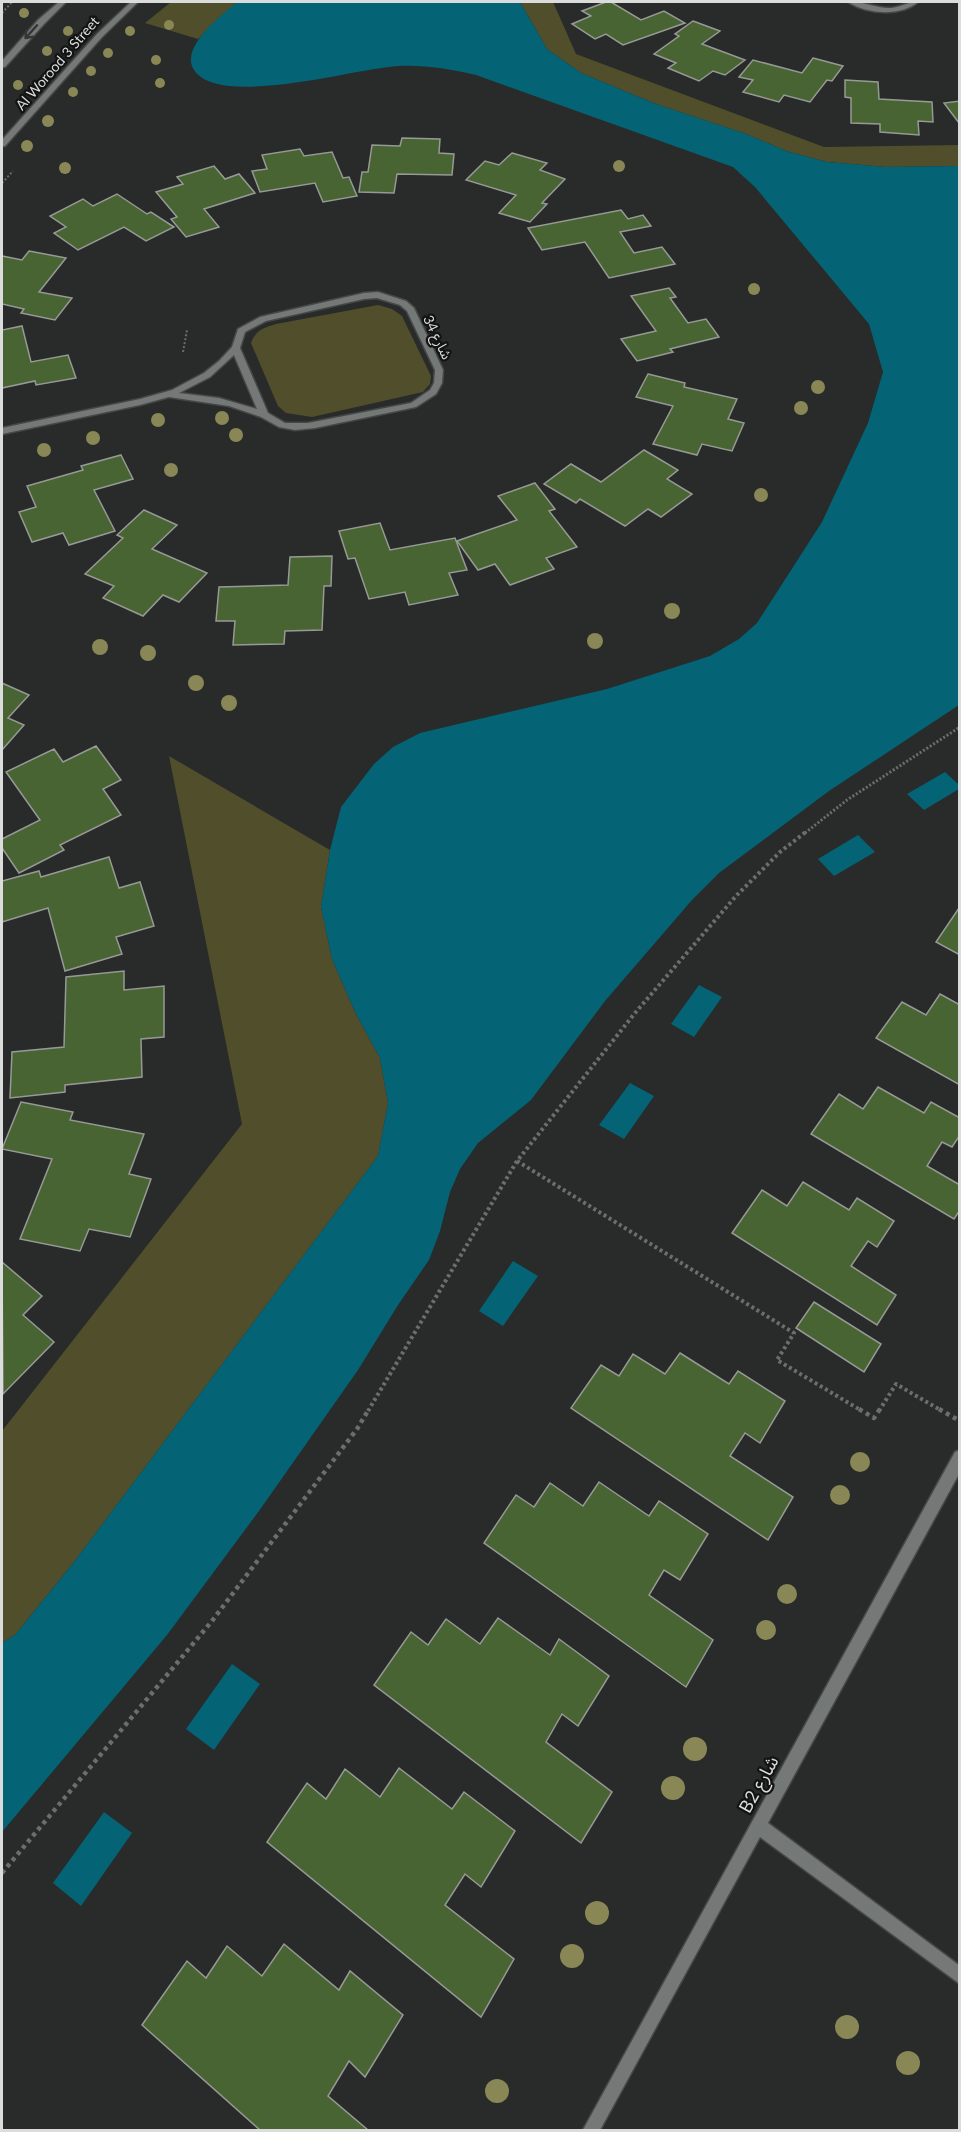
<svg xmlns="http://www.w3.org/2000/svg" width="961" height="2132" viewBox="0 0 961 2132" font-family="Lato,'Noto Sans Arabic',sans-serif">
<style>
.green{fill:#504e2b}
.water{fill:#046375}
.building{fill:#486433;stroke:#979996;stroke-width:1.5}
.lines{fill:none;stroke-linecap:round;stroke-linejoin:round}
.minor-casing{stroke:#464847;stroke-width:3}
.tertiary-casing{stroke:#464847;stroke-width:3}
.path-far3{stroke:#6b6e6c;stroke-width:2;stroke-dasharray:2 2;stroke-linecap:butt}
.path-far2{stroke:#6b6e6c;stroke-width:3;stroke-dasharray:2 2;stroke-linecap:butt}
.path-far1{stroke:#6b6e6c;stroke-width:4;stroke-dasharray:3 3;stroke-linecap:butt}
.path{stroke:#6b6e6c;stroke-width:4.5;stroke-dasharray:4 4;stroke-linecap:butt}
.minor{fill:#747876;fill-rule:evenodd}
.tertiary{fill:#747876;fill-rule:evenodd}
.tree{fill:#898756}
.oneway{stroke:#343635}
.labels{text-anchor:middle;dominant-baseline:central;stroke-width:4.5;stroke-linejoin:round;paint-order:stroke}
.far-street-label{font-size:14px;fill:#dbdddc;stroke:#121312}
.near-street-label{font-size:18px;fill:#dbdddc;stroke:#121312}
</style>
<rect width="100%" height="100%" fill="#282b29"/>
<g class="green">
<path d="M171,2h66l-39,37 -53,-16z"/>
<path d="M520,2h33l23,52 248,93 135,-2v21l-73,1 -59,-5 -38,-10 -43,-18 -90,-30 -75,-31 -34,-24z"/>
<path d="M378,305l14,4 10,7 29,60 -1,8 -7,8 -111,25 -26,-4 -8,-7 -27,-63c5,-13 12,-15 25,-19z"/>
<path d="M169,756l161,94 -9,57 11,52 23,53 25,46 8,45 -10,53 -304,406 -59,73 -13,8v-212l240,-307z"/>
</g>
<g class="water">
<path d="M237,2h283l27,47 34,24 75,31 90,30 43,18 38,10 59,5 73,-1v539l-130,86 -110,82 -27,27 -87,101 -74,99 -53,43 -18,26 -10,23 -10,39 -11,29 -31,45 -40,65 -99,141 -92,124 -165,197v-189l13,-8 59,-73 304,-406 10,-53 -8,-45 -25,-46 -23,-53 -11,-52 9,-57 11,-43 33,-43 19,-17 27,-14 187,-44 103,-33 29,-17 18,-16 65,-101 46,-99 15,-51 -14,-48 -114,-137 -22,-20 -257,-92c-26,-6 -51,-10 -77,-9 -43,2 -179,43 -205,4 -15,-23 29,-56 43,-68z"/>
<path d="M945,772l14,13v4l-35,21 -17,-16z"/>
<path d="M858,835l17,17 -41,24 -16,-17z"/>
<path d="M699,985l23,12 -28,40 -23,-13z"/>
<path d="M630,1083l24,13 -30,43 -25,-14z"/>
<path d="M513,1261l25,15 -35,50 -24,-15z"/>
<path d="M232,1664l28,20 -46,66 -28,-21z"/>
<path d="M104,1812l28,21 -51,73 -28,-23z"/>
</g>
<g class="building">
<path d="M606,2h5l30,18 23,-9 21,12 -62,22 -17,-11 -11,5 -23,-15 19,-8 -9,-5z"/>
<path d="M693,21l27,10 -18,13 43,16 -20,15 -12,-4 -14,10 -31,-13 8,-5 -22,-9 25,-18 -4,-2z"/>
<path d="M813,58l30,8 -11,15 -5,-1 -17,22 -26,-7 -5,7 -36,-10 10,-12 -14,-3 14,-17 49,13z"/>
<path d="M845,80l33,2 1,17 53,3 1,20 -15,-1 1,14 -39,-3v-8l-29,-1v-25l-6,-1z"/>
<path d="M960,101v22h-1l-15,-20z"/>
<path d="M402,138l38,1 -1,14 15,1 -2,21 -55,-1 -3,19 -35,-1 3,-20h6l4,-27 28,1z"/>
<path d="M300,149l4,7 28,-4 11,26 6,-1 8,19 -34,6 -8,-19 -55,9 -8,-21 15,-2 -5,-14z"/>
<path d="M512,153l35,10 -7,7 25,9 -23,24 5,1 -17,18 -31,-9 17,-18 -50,-15 19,-19 14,4z"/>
<path d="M214,166l11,13 14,-5 16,19 -51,16 15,18 -33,10 -15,-18 6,-2 -21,-25 27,-8 -6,-7z"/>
<path d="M117,194l30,20 4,-2 23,15 -28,14 -22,-14 -46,23 -24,-17 12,-6 -16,-11 33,-17 10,7z"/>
<path d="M621,210l7,9 15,-4 8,11 -31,6 14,21 28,-6 13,17 -66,14 -24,-36 -43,8 -14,-22z"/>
<path d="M29,251l37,7 -27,34 33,6 -17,22 -34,-7 3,-4 -22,-5v-48l20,4z"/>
<path d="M669,288l7,9 -6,1 18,25 18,-4 13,18 -49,12 3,3 -36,9 -16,-22 35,-8 -25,-35z"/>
<path d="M22,326l9,36 37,-7 8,23 -40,7 -1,-4 -33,7v-58z"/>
<path d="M648,374l37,9 -1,4 53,12 -9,20 16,4 -12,28 -30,-7 -5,11 -44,-11 20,-38 -37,-9z"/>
<path d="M644,450l34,20 -11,9 25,15 -31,23 -13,-8 -23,17 -45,-27 -4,4 -32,-19 27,-20 30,18z"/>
<path d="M121,455l12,24 -39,11 21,41 -46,14 -6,-12 -31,9 -13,-30 17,-5 -9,-21 56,-16 -2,-4z"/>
<path d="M535,483l20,26 -6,2 28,36 -31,11 8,11 -44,16 -15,-21 -17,6 -21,-29 60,-21 -19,-24z"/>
<path d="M144,510l33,15 -25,24 55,24 -28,29 -16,-7 -20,21 -40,-18 11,-12 -29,-12 38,-36 -6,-3z"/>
<path d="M380,523l10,27 65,-12 12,32 -18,3 9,22 -49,10 -4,-13 -36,7 -14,-41 -7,1 -9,-28z"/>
<path d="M332,556l-1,30h-7l-2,44 -37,1 -1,13 -51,1 2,-24h-19l3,-34 69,-2 2,-28z"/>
<path d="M2,683l27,12 -21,23 16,7 -22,25z"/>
<path d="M96,746l25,34 -18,9 18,26 -61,30 4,5 -45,23 -17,-25v-9l38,-19 -34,-48 48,-23 9,13z"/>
<path d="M109,857l10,31 21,-6 14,44 -38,11 6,17 -57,17 -17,-63 -46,14v-41l37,-10 2,6z"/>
<path d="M959,908h1v47l-24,-13z"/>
<path d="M124,971v19l40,-4v51l-23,2 1,38 -77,8v7l-55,6 2,-46 52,-5 2,-70z"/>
<path d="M940,994l20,11v80l-84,-47 26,-36 24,13z"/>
<path d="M878,1087l46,26 7,-11 29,16v17l-8,12 -10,-5 -15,24 33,19v25l-6,9 -143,-85 28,-40 24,15z"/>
<path d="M21,1102l52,10 -3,8 74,14 -15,40 22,5 -21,58 -41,-8 -9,22 -60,-12 32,-80 -50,-10z"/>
<path d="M803,1182l46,28 8,-12 37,23 -17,26 -9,-6 -17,25 45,29 -19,30 -145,-92 30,-43 25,16z"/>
<path d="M2,1262l40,34 -19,19 31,27 -51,52z"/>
<path d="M814,1302l67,42 -17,28 -68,-44z"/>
<path d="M680,1353l49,31 9,-13 47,30 -25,42 -15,-10 -15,23 63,41 -25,43 -197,-132 30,-43 18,11 14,-22 32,20z"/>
<path d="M599,1482l50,34 10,-15 49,33 -28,46 -16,-10 -15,25 64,45 -27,47 -202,-144 32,-48 18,12 16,-24 33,23z"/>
<path d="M498,1618l52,37 9,-16 50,37 -31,50 -16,-12 -16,28 66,50 -31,51 -207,-158 37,-53 17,13 18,-26 34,25z"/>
<path d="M399,1768l53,41 12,-17 51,39 -34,56 -16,-13 -20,31 69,54 -33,58 -214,-175 40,-59 19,16 19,-30 35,28z"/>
<path d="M284,1944l55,46 11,-19 53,44 -38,62 -16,-16 -21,35 40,34h-108l-118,-105 45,-64 19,17 21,-32 35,30z"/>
</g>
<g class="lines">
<g class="minor-casing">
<g id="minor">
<path d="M848,2c14,-2 28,7 43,6 10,-1 18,-7 27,-6 -18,15 -51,12 -70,0z"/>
<path d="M378,292l28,9 8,7 29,62 -1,13 -6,11 -20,13 -101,21 -20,2 -16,-3 -18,-10 -32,-11 -60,-9 -29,8 -138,29v-6l138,-29 32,-9 32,-17 15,-12 13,-14 6,-18 22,-12 104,-24zM377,298l23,7 7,6 28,59 -1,13 -4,7 -19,13 -103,20h-23l-17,-10 -28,-65 5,-16 21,-11 98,-22zM234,355l23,54 -38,-11 -40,-5 31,-16z"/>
<path d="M960,1450v22l-192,351 192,143v18l-200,-147 -160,293h-17l372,-678z"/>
</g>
</g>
<g class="tertiary-casing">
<g id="tertiary">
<path d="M59,2h7l-22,22 -39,43h-3v-6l36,-41z"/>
<path d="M131,2h7l-36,35 -97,109h-3v-6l95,-106z"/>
</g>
</g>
<g class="path-far3">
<path d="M2,13l10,-11"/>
<path d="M2,183l11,-12"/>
<path d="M183,352l4,-22"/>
</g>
<path class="path-far2" d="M805,833l42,-33 113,-73"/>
<g class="path-far1">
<path d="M517,1161l277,172 -17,27 85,51"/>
<path d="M368,1411l149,-250 118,-148 101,-117 44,-44 27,-21"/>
<path d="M879,1411l17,-27 46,27"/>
</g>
<g class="path">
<path d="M859,1409l15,9 6,-9"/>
<path d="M939,1409l21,12"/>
<path d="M2,1873l210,-252 145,-192 12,-20"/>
</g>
<use href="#minor" class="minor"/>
<use href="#tertiary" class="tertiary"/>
</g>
<g class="tree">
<circle cx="24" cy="13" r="5"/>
<circle cx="169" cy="25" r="5"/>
<circle cx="68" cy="31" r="5"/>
<circle cx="130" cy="31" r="5"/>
<circle cx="47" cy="51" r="5"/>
<circle cx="108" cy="53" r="5"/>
<circle cx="156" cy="60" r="5"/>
<circle cx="91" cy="71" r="5"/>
<circle cx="160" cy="83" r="5"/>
<circle cx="18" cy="85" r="5"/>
<circle cx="73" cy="92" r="5"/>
<circle cx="48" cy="121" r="6"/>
<circle cx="27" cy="146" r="6"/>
<circle cx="619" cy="166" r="6"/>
<circle cx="65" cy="168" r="6"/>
<circle cx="754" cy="289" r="6"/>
<circle cx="818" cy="387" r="7"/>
<circle cx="801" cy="408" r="7"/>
<circle cx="222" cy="418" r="7"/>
<circle cx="158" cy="420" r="7"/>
<circle cx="236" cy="435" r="7"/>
<circle cx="93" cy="438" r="7"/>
<circle cx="44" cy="450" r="7"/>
<circle cx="171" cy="470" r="7"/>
<circle cx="761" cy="495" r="7"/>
<circle cx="672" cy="611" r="8"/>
<circle cx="595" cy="641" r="8"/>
<circle cx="100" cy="647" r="8"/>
<circle cx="148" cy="653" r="8"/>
<circle cx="196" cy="683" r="8"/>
<circle cx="229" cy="703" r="8"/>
<circle cx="860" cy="1462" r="10"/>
<circle cx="840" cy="1495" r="10"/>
<circle cx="787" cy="1594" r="10"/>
<circle cx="766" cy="1630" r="10"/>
<circle cx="695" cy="1749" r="12"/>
<circle cx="673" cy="1788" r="12"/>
<circle cx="597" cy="1913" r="12"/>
<circle cx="572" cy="1956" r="12"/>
<circle cx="847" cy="2027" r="12"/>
<circle cx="908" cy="2063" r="12"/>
<circle cx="497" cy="2091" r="12"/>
</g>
<defs><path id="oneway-shaft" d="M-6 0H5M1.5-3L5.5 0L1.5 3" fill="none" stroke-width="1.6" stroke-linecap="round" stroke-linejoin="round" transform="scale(1.5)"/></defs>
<use class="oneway" href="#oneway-shaft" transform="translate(31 32) rotate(132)"/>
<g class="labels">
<g class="far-street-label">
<text transform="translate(57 63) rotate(-49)">Al Worood 3 Street</text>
<text transform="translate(438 337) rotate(64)">شارع 34</text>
</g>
<g class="near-street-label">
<text transform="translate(758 1784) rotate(-61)">B2 شارع</text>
</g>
</g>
<rect width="961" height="2132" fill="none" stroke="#dbdddc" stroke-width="6"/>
</svg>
